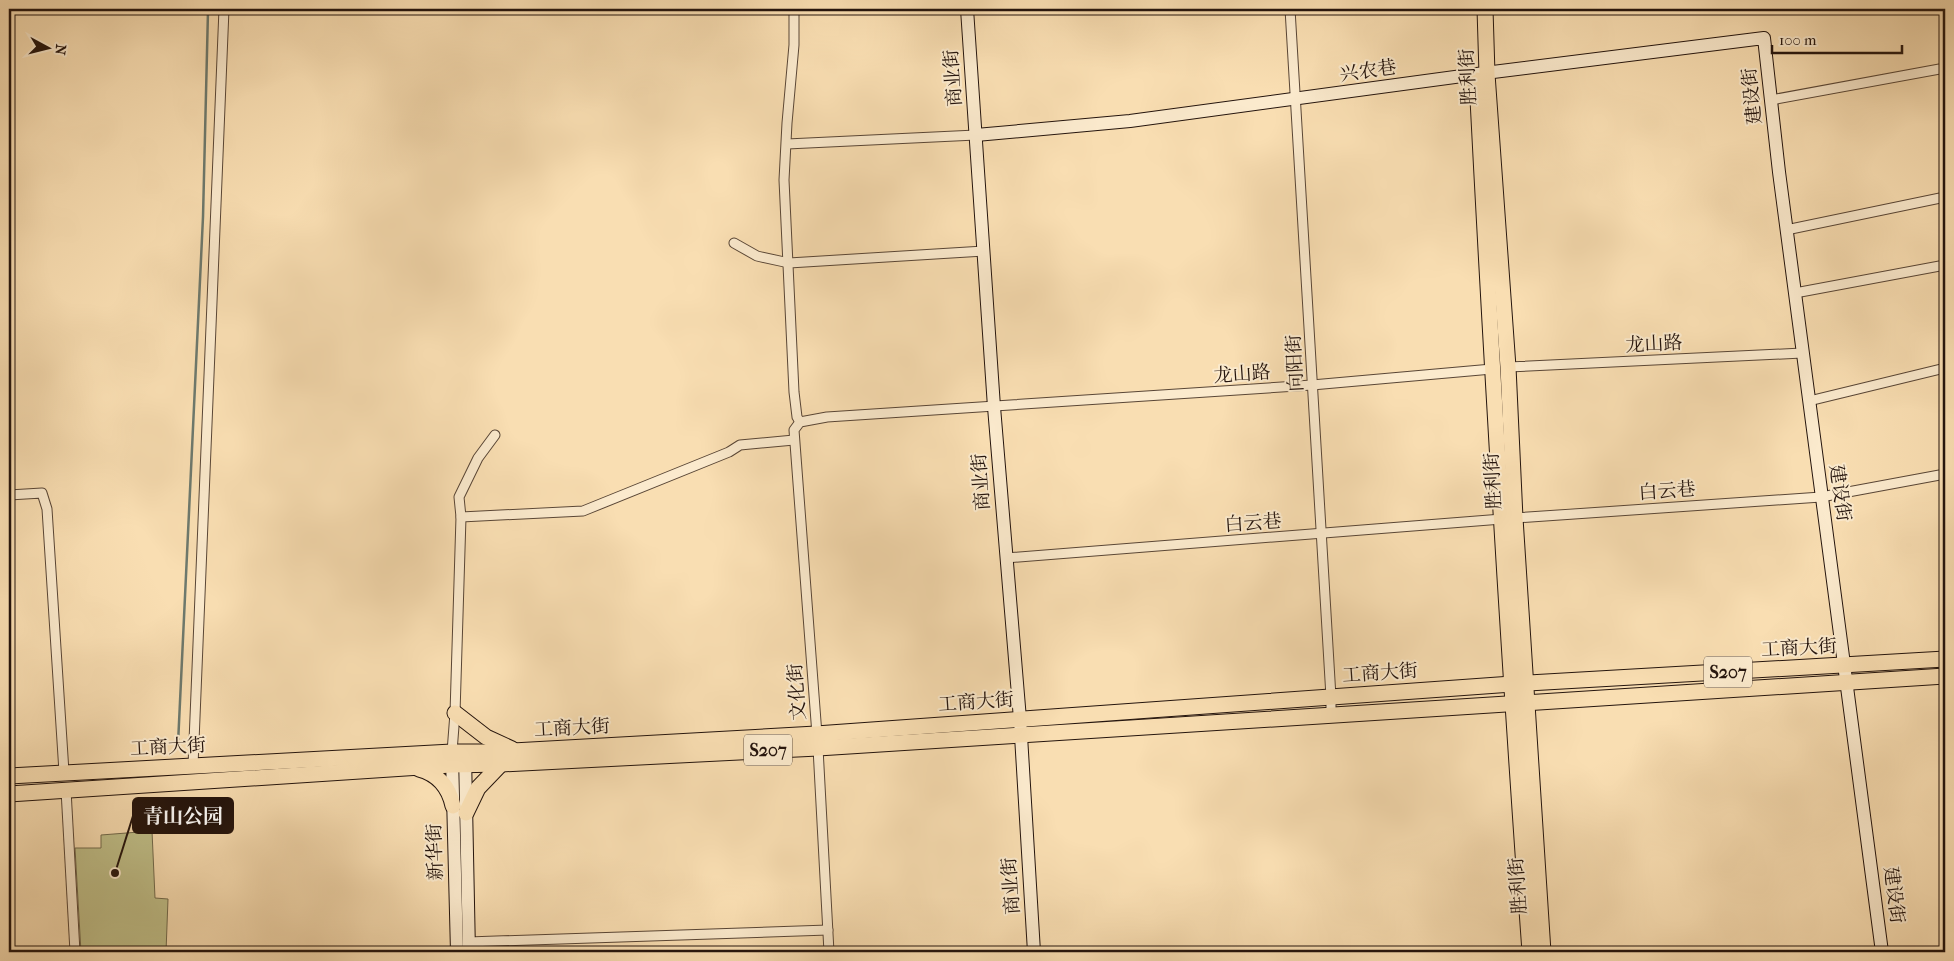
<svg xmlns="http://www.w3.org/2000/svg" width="1954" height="961" viewBox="0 0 1954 961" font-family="'IM FELL French Canon','Noto Serif SC',serif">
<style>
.green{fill:#c0c08a;stroke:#726a4c}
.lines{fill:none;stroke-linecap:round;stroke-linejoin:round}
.stream{stroke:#6d796d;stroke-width:2.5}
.street-casing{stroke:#594636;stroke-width:11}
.secondary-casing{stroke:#24140d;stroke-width:14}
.primary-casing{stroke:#24140d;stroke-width:17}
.street{stroke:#fbeacd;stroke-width:9}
.secondary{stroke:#fbeacd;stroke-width:12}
.primary{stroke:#f9deb2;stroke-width:15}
.labels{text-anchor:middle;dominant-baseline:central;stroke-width:4;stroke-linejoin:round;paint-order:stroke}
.shield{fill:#fbeacd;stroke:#645447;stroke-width:1}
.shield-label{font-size:18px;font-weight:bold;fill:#24140d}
.street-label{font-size:19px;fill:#24140d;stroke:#fbeacd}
.leader{fill:none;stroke:#24140d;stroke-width:2}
.callout-dot{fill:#24140d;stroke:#fbeacd;stroke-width:2}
.callout{fill:#24140d;stroke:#24140d;stroke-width:2}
.callout-label{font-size:20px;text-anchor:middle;font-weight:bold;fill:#fff}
</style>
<rect width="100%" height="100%" fill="#f9deb2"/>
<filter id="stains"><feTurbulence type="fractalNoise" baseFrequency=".004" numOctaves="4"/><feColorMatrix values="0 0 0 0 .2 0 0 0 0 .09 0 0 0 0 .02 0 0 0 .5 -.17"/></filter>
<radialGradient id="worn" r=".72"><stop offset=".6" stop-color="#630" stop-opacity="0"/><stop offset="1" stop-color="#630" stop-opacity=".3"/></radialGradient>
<path class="green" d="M152,831l3,67 13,1 -2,53h-85l-6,-104h26v-13z"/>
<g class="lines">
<path class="stream" d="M178,744l25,-527 5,-206"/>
<g class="street-casing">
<g id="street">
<path d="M794,9v36l-7,78 -3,57 10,212 3,25 3,5"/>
<path d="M1290,9l41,688v19"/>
<path d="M1771,100l174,-32"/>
<path d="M787,144l189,-9"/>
<path d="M1786,230l159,-33"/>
<path d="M734,243l23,13 32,7 195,-12"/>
<path d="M1795,293l150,-28"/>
<path d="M1508,367l294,-14"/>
<path d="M1809,401l136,-33"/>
<path d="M9,495l33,-2 5,16 17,263"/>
<path d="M461,517l122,-6 146,-59 11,-7 54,-5"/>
<path d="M1515,518l306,-21 124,-23"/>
<path d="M1006,558l496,-39"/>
<path d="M452,752l3,-39 6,-196 -2,-20 19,-39 17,-23"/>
<path d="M193,766l31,-757"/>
<path d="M66,790l9,162"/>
<path d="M468,942l360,-12"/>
<path d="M829,952l-11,-204 -24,-318 6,-8 27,-5 485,-32 180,-16"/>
</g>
</g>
<g class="secondary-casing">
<g id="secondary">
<path d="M967,9l27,398 26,312 14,233"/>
<path d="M976,135l154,-14 347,-47 287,-36 15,134 103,780"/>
<path d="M465,755l4,197"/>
<path d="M452,757l5,195"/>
</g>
</g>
<g class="primary-casing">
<g id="primary">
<path d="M1485,9l2,65 21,293 7,151 28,434"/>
<path d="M1477,80c15,291 32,582 53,872"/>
<path d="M455,713l31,24 26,12"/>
<path d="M419,769c19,5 30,18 34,37"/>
<path d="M9,776l443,-24h43l321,-18 696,-50 433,-25"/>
<path d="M9,794l442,-29 50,-1 317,-16 1127,-72"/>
<path d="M466,813l12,-25 23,-24"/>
</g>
</g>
<use href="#street" class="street"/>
<use href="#secondary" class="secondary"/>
<use href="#primary" class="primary"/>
</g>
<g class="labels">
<g class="shield">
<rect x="1704" y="656.5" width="48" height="31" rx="4"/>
<rect x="744" y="734.5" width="48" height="31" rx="4"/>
</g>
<g class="shield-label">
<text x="1728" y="672">S207</text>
<text x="768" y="750">S207</text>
</g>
<g class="street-label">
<text transform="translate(1368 71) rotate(-8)">兴农巷</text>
<text transform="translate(1468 77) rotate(-93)">胜利街</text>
<text transform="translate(953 78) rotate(-94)">商业街</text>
<text transform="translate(1752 96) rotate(-96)">建设街</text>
<text transform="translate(1654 344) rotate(-3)">龙山路</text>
<text transform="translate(1295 363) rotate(-93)">向阳街</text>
<text transform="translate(1242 374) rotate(-4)">龙山路</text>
<text transform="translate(1493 481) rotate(-93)">胜利街</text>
<text transform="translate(981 482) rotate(-94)">商业街</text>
<text transform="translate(1667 491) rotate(-4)">白云巷</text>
<text transform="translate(1840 493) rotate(82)">建设街</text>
<text transform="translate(1253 523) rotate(-4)">白云巷</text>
<text transform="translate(1799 648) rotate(-3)">工商大街</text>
<text transform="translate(1380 673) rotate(-4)">工商大街</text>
<text transform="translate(797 692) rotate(-94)">文化街</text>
<text transform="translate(976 702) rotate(-4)">工商大街</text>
<text transform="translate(572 728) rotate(-3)">工商大街</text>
<text transform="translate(168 747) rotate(-3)">工商大街</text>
<text transform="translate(435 852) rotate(-92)">新华街</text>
<text transform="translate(1011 886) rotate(-94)">商业街</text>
<text transform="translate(1518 886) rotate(-94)">胜利街</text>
<text transform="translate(1894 895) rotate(83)">建设街</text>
</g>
</g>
<path class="leader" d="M115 873L133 816"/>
<circle class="callout-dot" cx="115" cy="873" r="5"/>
<rect class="callout" x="133" y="798" width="100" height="35" rx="5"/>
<g class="callout-label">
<text x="183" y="823">青山公园</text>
</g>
<rect width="1954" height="961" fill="none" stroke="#f9deb2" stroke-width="30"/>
<rect x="10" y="10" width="1934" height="941" fill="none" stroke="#24140d" stroke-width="2.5"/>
<rect x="15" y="15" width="1924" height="931" fill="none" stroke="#24140d"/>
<g transform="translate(48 48) rotate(97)" stroke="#fbeacd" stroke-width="4" paint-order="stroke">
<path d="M0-4L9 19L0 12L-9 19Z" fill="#24140d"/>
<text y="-8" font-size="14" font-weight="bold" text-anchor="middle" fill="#24140d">N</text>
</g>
<path d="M1772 45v8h130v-8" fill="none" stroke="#24140d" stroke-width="2.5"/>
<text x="1779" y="45" font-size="15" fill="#24140d" stroke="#fbeacd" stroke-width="4" paint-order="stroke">100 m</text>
<rect width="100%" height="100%" filter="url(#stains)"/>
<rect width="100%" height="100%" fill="url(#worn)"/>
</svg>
